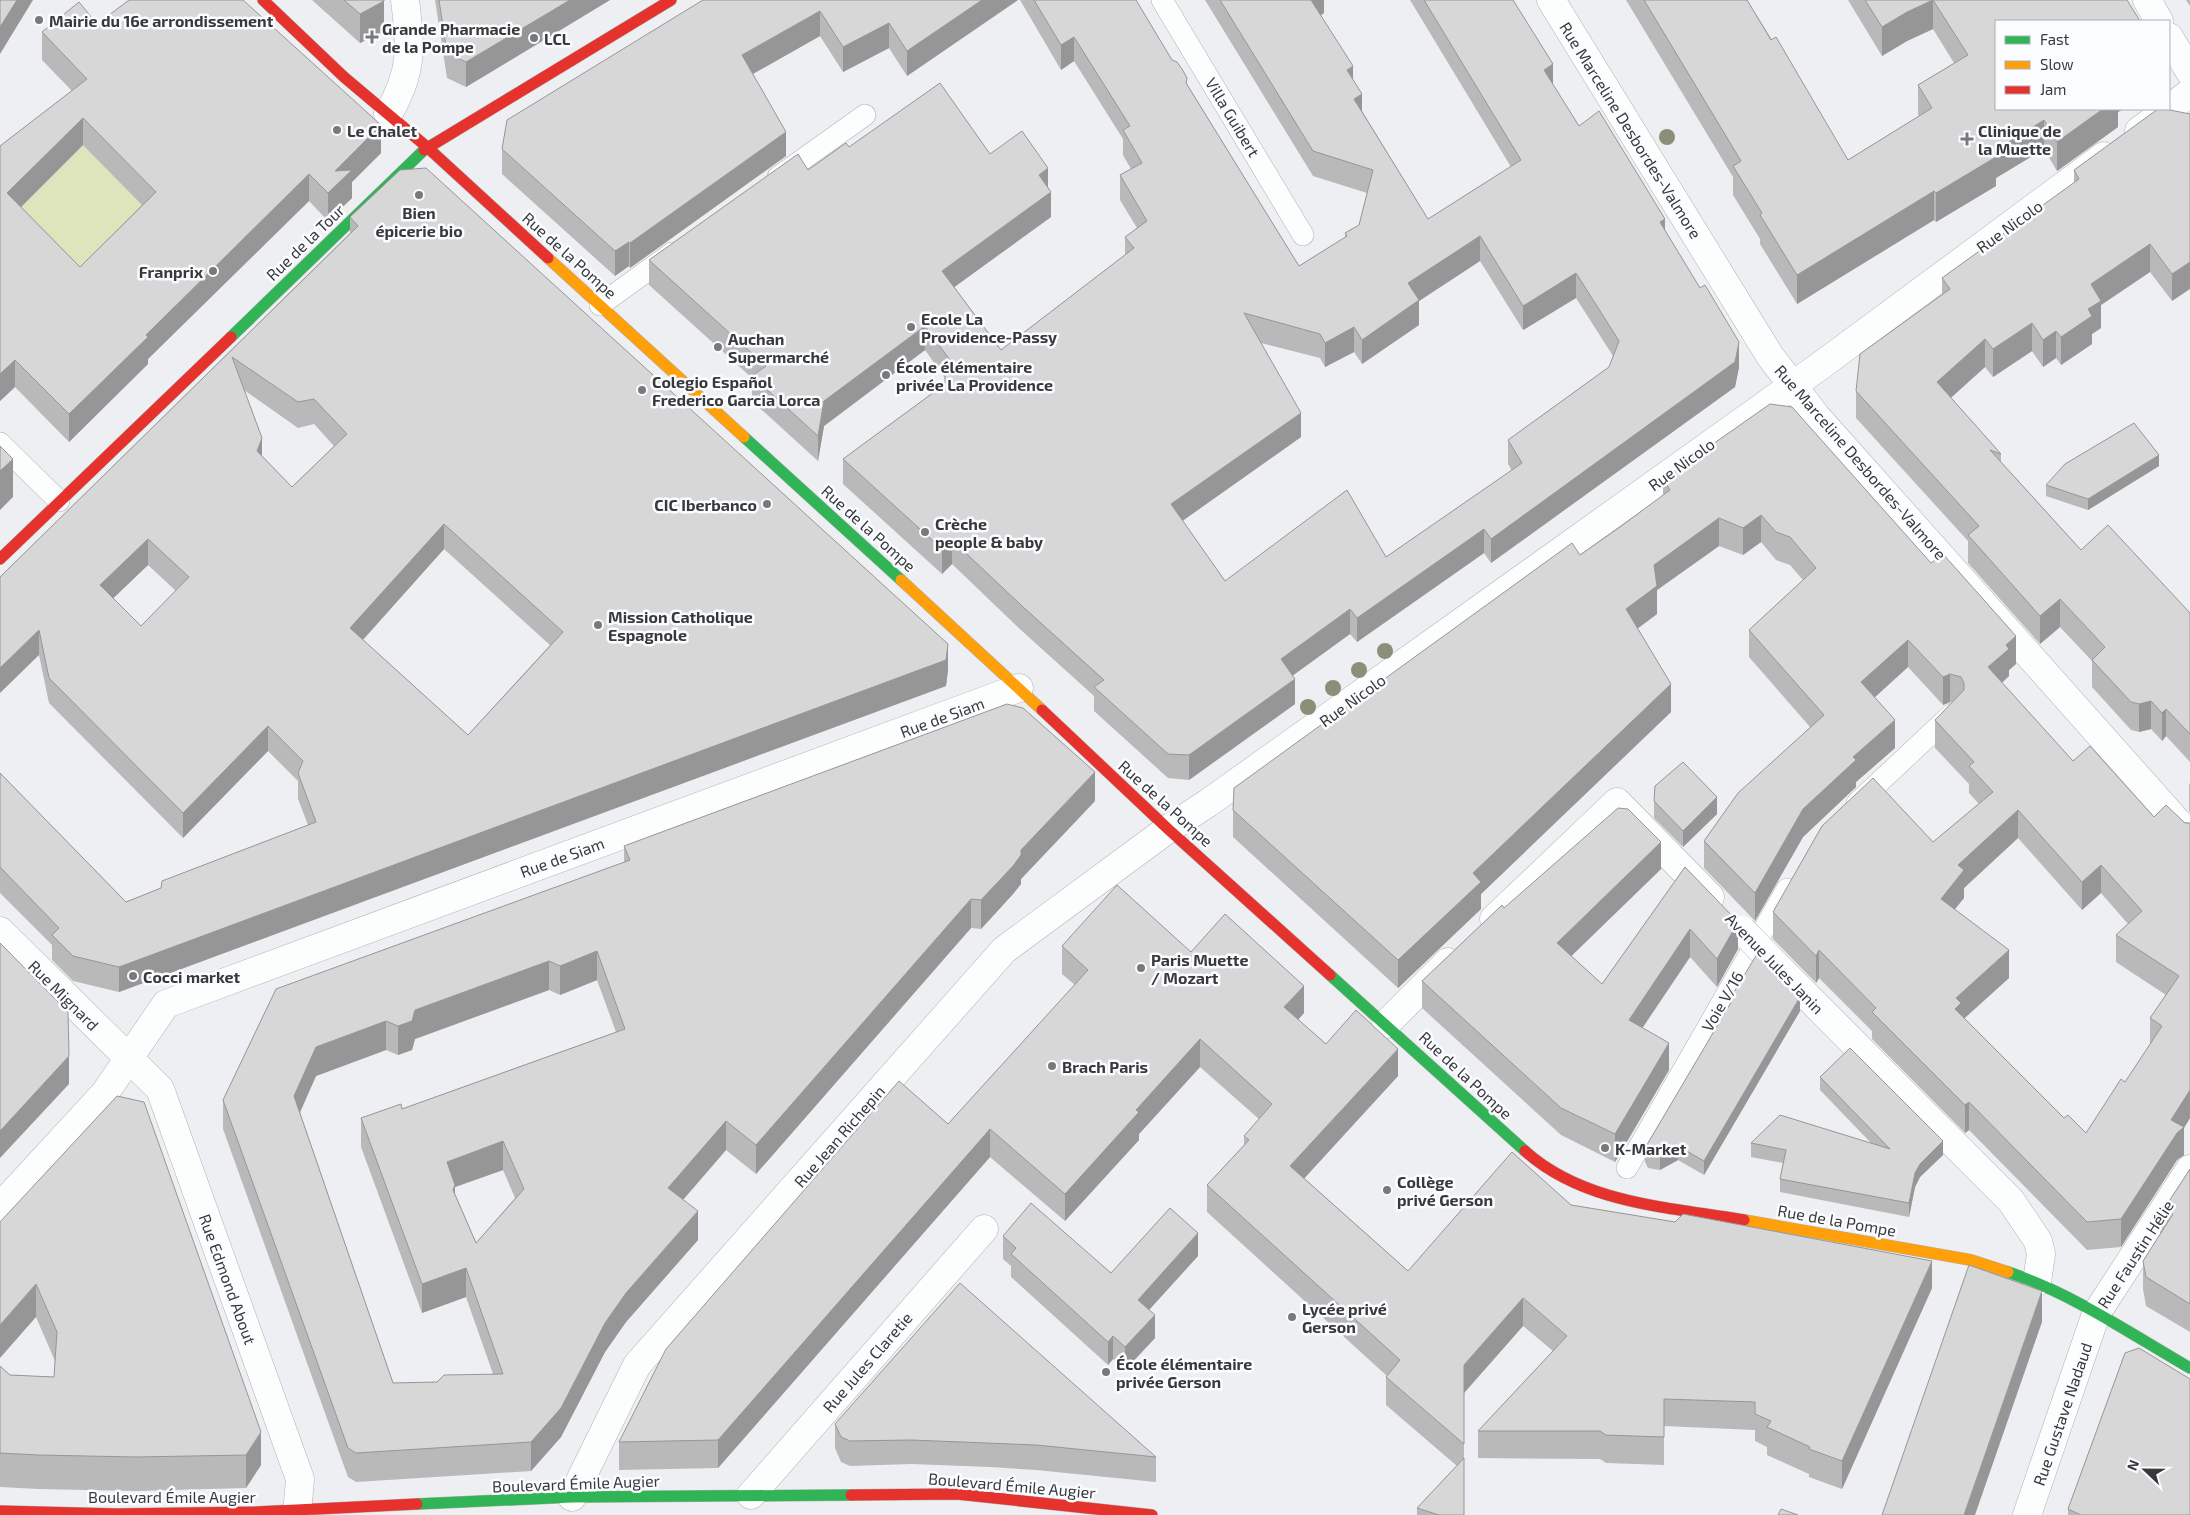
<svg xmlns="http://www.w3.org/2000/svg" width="2190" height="1515" viewBox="0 0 2190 1515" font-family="'Exo 2',sans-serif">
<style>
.green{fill:#dee4bb}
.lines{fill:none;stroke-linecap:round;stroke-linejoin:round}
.lane-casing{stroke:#b0b2b4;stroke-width:22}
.street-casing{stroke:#b0b2b4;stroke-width:29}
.fast-casing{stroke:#b0b2b4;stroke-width:12}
.slow-casing{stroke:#b0b2b4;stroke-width:12}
.jam-casing{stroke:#b0b2b4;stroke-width:12}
.lane{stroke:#fcfdfd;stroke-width:21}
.street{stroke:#fcfdfd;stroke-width:28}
.fast{stroke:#30b455;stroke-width:11}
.slow{stroke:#ff9f0a;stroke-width:11}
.jam{stroke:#e5322d;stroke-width:11}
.street-bridge-casing{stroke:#b0b2b4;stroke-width:29;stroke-linecap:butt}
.street-bridge{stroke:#fcfdfd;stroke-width:28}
.tree{fill:#8b8e79}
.wall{fill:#b9b9ba;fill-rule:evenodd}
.shaded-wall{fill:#969697}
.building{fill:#d7d7d8;stroke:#969697;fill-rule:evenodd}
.poi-dot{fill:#77797a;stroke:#fafcff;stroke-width:2}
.labels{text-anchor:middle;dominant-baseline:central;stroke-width:5;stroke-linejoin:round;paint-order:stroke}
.poi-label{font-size:16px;font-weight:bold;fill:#38393a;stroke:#fafcff;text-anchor:start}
.street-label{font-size:16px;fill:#38393a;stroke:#fafcff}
</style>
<rect width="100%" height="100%" fill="#edeff2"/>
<path class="green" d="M83,145l82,41 -72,122 -86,-87z"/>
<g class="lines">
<g class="lane-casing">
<g id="lane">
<path d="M1162,0l141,235"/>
<path d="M778,177l87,-62"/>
<path d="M600,305l72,-52"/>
<path d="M0,443l59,58"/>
<path d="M1857,803l95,-89"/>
<path d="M1627,1168l160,-279"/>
</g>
</g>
<g class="street-casing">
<g id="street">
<path d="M1551,0l219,356 46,60 374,420"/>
<path d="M2147,0l12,21"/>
<path d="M2169,37l21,35"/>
<path d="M388,114c25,-42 23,-67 17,-114"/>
<path d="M2139,131l51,-38"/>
<path d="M1494,919l123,-117 93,95"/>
<path d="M0,931l160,158 140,390 -3,36"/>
<path d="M1773,962l238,239 27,40 3,13 -4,28"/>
<path d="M1386,1024l62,-62"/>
<path d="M0,1207l105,-114 61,-89 853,-316"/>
<path d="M751,1495l233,-266"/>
<path d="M572,1497l65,-132 367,-415 164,-121 40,-26 612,-437 284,-210"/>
<path d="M2027,1515l69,-201 94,-145"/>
</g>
</g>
<g class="fast-casing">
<g id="fast">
<path d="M231,337l193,-187"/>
<path d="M744,437l157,143"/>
<path d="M1330,975l195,176"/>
<path d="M2008,1272c65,22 123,62 182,96"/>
<path d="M417,1504l155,-7 279,-2"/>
</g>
</g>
<g class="slow-casing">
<g id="slow">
<path d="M548,258l196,179"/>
<path d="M901,580l141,130"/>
<path d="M1744,1220l227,40 37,12"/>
</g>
</g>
<g class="jam-casing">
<g id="jam">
<path d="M263,0l81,77 83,70 121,111"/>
<path d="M424,150l247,-150"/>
<path d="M0,559l231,-222"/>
<path d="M1042,710l126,119 162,146"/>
<path d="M1525,1151c59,53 144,56 219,69"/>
<path d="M851,1495l106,-1 195,21"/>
<path d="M0,1511l117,3 139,-2 161,-8"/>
</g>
</g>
<use href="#lane" class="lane"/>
<use href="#street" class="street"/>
<use href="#fast" class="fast"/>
<use href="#slow" class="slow"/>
<use href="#jam" class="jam"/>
<g class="street-bridge-casing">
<path id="street-bridge" d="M1742,930l31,32"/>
</g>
<use href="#street-bridge" class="street-bridge"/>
</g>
<g class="tree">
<circle cx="1667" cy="137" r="8"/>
<circle cx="1385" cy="651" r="8"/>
<circle cx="1359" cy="670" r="8"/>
<circle cx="1333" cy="688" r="8"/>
<circle cx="1308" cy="707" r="8"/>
</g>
<g class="wall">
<path d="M312,0h72v31l-24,12z"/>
<path d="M435,0h175l-144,87 -19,-9z"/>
<path d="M703,0h315l-111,76 -18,-28 -46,24 -23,-36 -67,38 33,82 -156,112 -1,-2 -14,10 -113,-102v-25z"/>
<path d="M1020,0h116l25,42 138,224 46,-28v-5l14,-8 8,-32 -54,-17 -108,-176h119v13l-3,2 32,65 9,31 66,108 83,-52 -101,-167h103l40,85 26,41 86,104 74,137 -4,20 -244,176 -7,-10 -127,89 -7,-8 -58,42 3,28 -106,76 -21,-2 -74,-67v-15l-72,-65 -70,-67 -10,10 -99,-90v-25l102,-75v-6l-20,-28 -101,76 -6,35 -66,-60v-23l-103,-93v-25l200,-113 141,7 58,35 3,28 -97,70 47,63 124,-95v-18l12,-9 -17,-28v-25l11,-6 -8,-14v-16l-49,-78 -13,9zM1480,261l43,69 53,-32 37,58 -4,11 -101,73v24l4,7 -126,86 -161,24 -43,-60 119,-84 -40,-94 59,15 5,9 29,-15 8,12 57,-39v-24z"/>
<path d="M1626,0h121l101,160 71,-44 -1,-2v-29l36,-22 -21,-34 -26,12 -25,15 -34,-56h279l-131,109h127l-5,3v15l-61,44 -13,-22 -48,29v8l-60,36 -2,-2 -137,84 -37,-60v-5l-27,-44v-18z"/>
<path d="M2186,0h4v6z"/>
<path d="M97,24l284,129 -29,29v16l-24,23 -19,-20 -161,158v5l-79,78 -54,-55 -15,14v-255l72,-55 -30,-31v-28zM83,145l59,60 -62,62 -59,-60z"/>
<path d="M2190,114l-18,187 -22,-29 -49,33v23l-9,6v10l-31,21 -5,-7 -13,9 -11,-16 -39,26 -8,-10 -34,31 50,56v8l80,88 109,63v149l-24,-26 -4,5 -11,-12 -12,3 -8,-2 -39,-43v-26l-32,-34 -20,17 -72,-81v-22l-112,-123v-27l86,-96v-17l132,-95v-13z"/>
<path d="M350,217l598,453 -2,16 -827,306 -46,-11 -21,-21v-15l-52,-52v-120l126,129 35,-14 147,-63 -10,-26v-18l-30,-30 -85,87 -134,-135 -10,-48 -39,-78 350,-344zM244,390l54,38 16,-4 20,22 -42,41 -30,-31zM444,549l106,96 -82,90 -105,-95zM148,565l28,26 -35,35 -28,-28z"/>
<path d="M1770,404l246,260 -7,6v6l-7,7 71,78 81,56 36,6v295l-6,10v27l-7,5 -56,87 -34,3 -118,-120 -4,3 -93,-94v-8l-53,-53 -3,5 -43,-44v-27l160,-70 46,-38 -10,-11v-9l-34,-36v-28l17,-18h-2l-7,3 -35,-38 -34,30 21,51 -39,34v5l-53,50 -48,84 -51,-53v-27l106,-114 -61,-70v-27l54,-50 -13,-15 -14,-5 -15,-18 -18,13 -24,-9 -62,44v24l-20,15 34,83 -190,182v15l-83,79 -165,-151v-27l347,-255 83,-59v-17zM2018,838l64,72 19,-17 27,31 -12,11v27l50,33 -16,23v27l-25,37 -39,51 -22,-15 -100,-99 45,-41 -54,-69 9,-11v-10z"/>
<path d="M2159,466l-71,44 -42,-14v-11z"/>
<path d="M2190,783v29l-1,-1v-27z"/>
<path d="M1095,801l-74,78v5l-8,10 -32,35 -10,-1 -215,246 -30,-24 -43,50 15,40 -72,82 -21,30 -44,85 -30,34 -175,11 -8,-5 -125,-348v-29l401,-238v-16zM597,980l19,52 -214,77 -41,9v29l61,166 44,-16 27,77 -56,8 -44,1 -93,-270 16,-37 70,-26 12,5 14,-5 3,-11 134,-49 11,5zM503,1170l12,28 -39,45 -21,-49v-7z"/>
<path d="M1654,801l63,13 -34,33 -29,-29z"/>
<path d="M1685,867l53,82 -21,38 -27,-30 -48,71 27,42 -54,92 -54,-27 -139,-127v-27l82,-73 157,-39 -90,87 31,28z"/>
<path d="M1062,946l129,6 113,61 -6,7 28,24 72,32 -94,102 104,93 163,-66 361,83 -90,201 -33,-12v-3l-42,-19v-8l-12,-6v-11l-91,-4v39l-58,-2 -6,-4 -122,-1v-27l75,-80 -30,-25 -59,67v122h-47v-7l40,-42 -71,-61v-28l1,-1 -180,-164v-27l37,-40v-9l15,-17 -59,-52 -61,67v6l-74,81 -75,-64 -272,311 -99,2v-28l329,-318 127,-139 -13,-11z"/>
<path d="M1734,992l66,19 -96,164 -26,-15 -18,10 -12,-2 -3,-6v-14l89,-150z"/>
<path d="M1820,1077l123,78 -23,22 -5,10 -6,30 -129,-25v-13l3,-16 -32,-6v-14h120l-51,-53z"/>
<path d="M2190,1169v163l-44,-26 -3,-17v-28l17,-27v-19z"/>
<path d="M0,1222l261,243 -15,23 -110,3 -98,-2 -38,-2v-121l10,9 44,2 1,-16 -19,-44z"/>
<path d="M1003,1236l108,37 87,-17 -49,54 6,28 -30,32 -12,-11 -5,6 -97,-88v-11l-8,-7z"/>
<path d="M835,1424l321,33v25l-120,-12 -46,-3 -79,-3 -61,2 -9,-4 -6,-14z"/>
<path d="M2068,1509l122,6h-122z"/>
</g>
<g class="shaded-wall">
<path d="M17,0h16l-33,54v-27z"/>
<path d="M570,0h40l-144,87v-25z"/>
<path d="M982,0h36l-111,76v-25z"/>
<path d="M1310,0h14v13l-14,9z"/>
<path d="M1933,0v29l-26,12 -25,15v-29l25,-15z"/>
<path d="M384,1v30l-24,12v-29z"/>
<path d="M820,11v25l-78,44v-25z"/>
<path d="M889,23v25l-46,24v-25z"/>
<path d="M1074,37v24l-13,9v-25z"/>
<path d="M1553,64v24l-9,-18z"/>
<path d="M1353,66v25l-6,-21z"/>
<path d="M1362,94v25l-8,-20z"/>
<path d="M2102,109h21l-5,3v15l-61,44v-29z"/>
<path d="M83,118v27l-76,76v-28z"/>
<path d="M2044,120v29l-48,29v8l-60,36v-29l57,-41z"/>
<path d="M381,125v28l-29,29v16l-24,23v-28l7,-22z"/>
<path d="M786,132v24l-156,112v-25z"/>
<path d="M1048,168v25l-9,-18z"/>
<path d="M309,174v27l-161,158v5l-79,78v-28l77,-79z"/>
<path d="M1934,191v29l-137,84v-29z"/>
<path d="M1051,192v25l-109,79v-25z"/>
<path d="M1665,219v25l-5,-22z"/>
<path d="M1480,236v25l-61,40v24l-57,39v-24l46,-57z"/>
<path d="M629,242v24l-14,10v-25z"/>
<path d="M2150,244v28l-49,33v23l-9,6v10l-31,21v-28l27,-28 3,-25z"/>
<path d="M2190,262v27l-18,12v-27z"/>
<path d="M1576,273v25l-53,32v-24z"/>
<path d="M2032,323v28l-39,26v-28z"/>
<path d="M925,326v24l-101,76 -6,35v-25l6,-35z"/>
<path d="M1354,327v25l-29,15v-24z"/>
<path d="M2056,331v27l-13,9v-27z"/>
<path d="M1985,339v28l-48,43v-28z"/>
<path d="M1739,342v25l-4,20 -244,176v-24z"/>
<path d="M15,360v27l-15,14v-27z"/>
<path d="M1301,413v24l-130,92v-25z"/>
<path d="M262,438v26l-5,-13z"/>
<path d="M2159,455v11l-71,44v-11z"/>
<path d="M13,459v38l-13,13v-39z"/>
<path d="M1761,515v27l-18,13v-27z"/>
<path d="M1719,518v28l-62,44v24l-31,23v-28l28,-44z"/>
<path d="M444,524v25l-94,105v-26z"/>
<path d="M1484,529v24l-127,89v-24z"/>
<path d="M148,539v26l-48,46v-26z"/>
<path d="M952,540v24l-10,10v-25z"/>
<path d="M2060,599v28l-20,17v-28z"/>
<path d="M1350,609v25l-69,50v-25z"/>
<path d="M39,630v25l-39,38v-25z"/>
<path d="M2016,636v28l-7,6v6l-21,19v-28l18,-22z"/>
<path d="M1908,640v27l-47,43v-28z"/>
<path d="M948,644v26l-2,16 -827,306v-25z"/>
<path d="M1950,674v28l-7,3v-28z"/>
<path d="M1295,679v25l-106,76v-25z"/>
<path d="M1671,684v28l-190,182v15l-83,79v-28l75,-87z"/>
<path d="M2151,701v28l-12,3v-28z"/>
<path d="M2166,709v27l-4,5v-28z"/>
<path d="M1895,720v28l-39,34v5l-53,50 -48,84v-28l48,-84 50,-52z"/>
<path d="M268,726v25l-85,87v-25z"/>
<path d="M1095,772v29l-74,78v5l-8,10 -32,35v-29l40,-50z"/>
<path d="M1717,797v17l-34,33v-16z"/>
<path d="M2018,810v28l-54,50v10l-23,28v-27l17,-34z"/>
<path d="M1661,842v27l-104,101v-27z"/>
<path d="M2101,865v28l-19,17v-28z"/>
<path d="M971,899v29l-215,246v-29z"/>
<path d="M1738,922v27l-21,38v-28z"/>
<path d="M1690,929v28l-61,91v-28z"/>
<path d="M1819,950v28l-3,5v-27z"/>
<path d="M2009,950v28l-48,43 -6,-12 1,-11z"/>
<path d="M597,951v29l-37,15v-29z"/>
<path d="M549,961v29l-134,49 -3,11 -14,5v-29l17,-16z"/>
<path d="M1304,986v27l-20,22v-28z"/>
<path d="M1800,997v14l-96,164v-14z"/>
<path d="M386,1021v29l-70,26 -22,49v-29l22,-49z"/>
<path d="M1200,1039v28l-61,67v6l-74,81v-27l71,-84z"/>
<path d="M1669,1043v27l-54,92v-28z"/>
<path d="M1398,1049v27l-108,118v-28z"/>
<path d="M69,1056v28l-69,74v-27z"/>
<path d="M2190,1090v28l-6,10v27l-7,5 -56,87v-28l50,-99z"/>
<path d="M1969,1102v28l-4,3v-28z"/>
<path d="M726,1121v29l-58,67v-29z"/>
<path d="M990,1129v28l-272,311v-28z"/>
<path d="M503,1141v29l-48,17v27l-8,-52z"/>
<path d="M1943,1141v14l-23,22 -5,10 -6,30v-14l6,-30 5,-9z"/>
<path d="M1678,1146v14l-18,10v-14z"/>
<path d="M698,1211v29l-72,82 -21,30 -44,85 -30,34v-29l74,-119 21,-30z"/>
<path d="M1198,1233v23l-60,66v-22z"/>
<path d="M1932,1261v27l-90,201v-28z"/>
<path d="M466,1268v29l-44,16v-29z"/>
<path d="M36,1284v33l-36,41v-33z"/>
<path d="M2042,1291v31l-67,193h-11z"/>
<path d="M1523,1298v28l-59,67v79v-107z"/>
<path d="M1155,1315v23l-30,32v-23z"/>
<path d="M1113,1336v23l-5,6v-23z"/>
<path d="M261,1432v33l-15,23v-33z"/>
</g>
<g class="building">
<path d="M0,0h17l-17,27z"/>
<path d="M129,0h114l138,125 -46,46 17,-1 -24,23 -19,-19 -163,161 2,2 -79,77 -54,-54 -15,14v-228l87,-67 -45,-47 37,-30 18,22zM83,118l73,74 -76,75 -73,-74z"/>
<path d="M344,0h40v1l-24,13z"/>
<path d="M439,0h131l-104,62 -19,-9z"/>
<path d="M703,0h279l-75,51 -18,-28 -46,24 -23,-36 -78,44 44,77 -156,111 -1,-1 -14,9 -113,-102 5,-29z"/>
<path d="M1034,0h102l36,60 5,2 5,7 5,9 -1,5 113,183 48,-30 -2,-3 14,-8 14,-55 -60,-19 -93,-151h91l42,66 -6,4 15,24 -8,5 74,120 93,-59 -97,-160h89l40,64 -9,6 35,56 20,-15 66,108 -5,3 40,66 5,-3 34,57 -4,20 -244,177 -7,-10 -127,89 -7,-9 -69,50 14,20 -106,76 -21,-1 -74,-67 10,-7 -82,-74 -70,-66 -10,9 -99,-90 102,-75v-11l5,-13 -25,-34 -101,75 -6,35 -66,-60 14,-10 -117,-106 149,-106 10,16 38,-27 3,4 91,-64 50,71 32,-23 26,37 -9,7 12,17 -109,79 59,79 133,-102 -9,-11 22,-16 -27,-46 22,-12 -19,-33 7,-4 -56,-89 -13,8zM1480,236l43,70 53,-33 43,68 -10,26 -101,73 14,23 -136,94 -39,-67 -122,91 -54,-77 130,-91 -57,-100 76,21 5,9 29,-16 8,13 57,-40 -11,-17z"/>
<path d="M1644,0h103l24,40 5,-3 72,123 84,-52 -14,-23 50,-30 -35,-55 -26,12 -25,15 -17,-27h262l13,21h-144v88h107l-46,33 -13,-22 -51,32 3,5 -60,36 -2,-2 -137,84 -37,-60 2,-2 -29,-47 8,-5z"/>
<path d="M2158,109h7l25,5v148l-18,12 -22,-30 -59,40 10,17 -13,8 4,7 -31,21 -5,-6 -13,9 -11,-17 -39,26 -8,-10 -48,43 64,72 -11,-4 91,100 27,-25 82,88v121l-24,-25 -4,4 -11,-12 -12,3 -8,-2 -39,-42 13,-13 -45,-48 -20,17 -72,-81 11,-9 -123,-135 4,-37 90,-65 -8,-11 137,-99 -5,-9z"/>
<path d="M426,168l522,476 -2,16 -827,307 -46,-11 -21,-21 7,-7 -59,-61v-94l126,129 35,-14 1,-7 154,-59 -18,-49 5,-12 -35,-35 -85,87 -134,-135 -10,-48 -39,38v-91l358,-351 -8,-9 50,-47zM232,357l66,45 16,-3 33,35 -55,53 -35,-36 5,-13zM444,524l119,108 -95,103 -118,-107zM148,539l41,38 -48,49 -41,-41z"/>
<path d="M1770,404l22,3 139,156 12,-9 73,82 -10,9 3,4 -21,18 85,94 17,-15 64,71 12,-12 19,18h5v267l-19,30 13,7 -7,6 -56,86 -34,3 -118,-120 -4,3 -93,-93 4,-4 -57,-58 -3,6 -43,-44 49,-86 51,-48 60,64 60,-50 -24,-26 5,-4 -39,-42 29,-30v-7l-3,-6 -11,-3 -7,3 -35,-37 -47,42 34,38 -42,37 3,3 -53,49 -48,84 -51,-52 34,-48 86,-78 -75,-85 67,-62 -26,-31 -14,-5 -15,-17 -18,13 -24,-10 -65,47 3,21 -31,23 45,75 -198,189 8,9 -83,78 -165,-150 1,-22 338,-245 8,12 40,-28 50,-37 -7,-11zM2018,810l64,72 19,-17 41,46 -26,24 63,41 -29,42 12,8 -37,56 -4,-3 -35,54 -18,-18 -4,3 -109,-109 6,-6 -5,-5 53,-48 -68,-51 23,-29 -6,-5z"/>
<path d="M2134,423l25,32 -71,44 -42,-14 19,-21z"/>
<path d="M0,446l13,13 -13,12z"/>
<path d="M1007,704l16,4 72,64 -74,78v5l-8,11 -32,34 -10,-1 -215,246 -30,-24 -58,67 30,23 -72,82 -21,30 -44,85 -30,34 -175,11 -8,-5 -125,-348 53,-111 354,-129 -6,-14zM597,951l28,78 -223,80 -1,-5 -40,14 61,166 44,-16 37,106 -59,1 -7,7 -44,1 -99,-287 22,-49 70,-26 12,5 14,-5 3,-11 134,-49 11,5zM503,1141l21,48 -48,54 -23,-53 2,-5 -8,-23z"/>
<path d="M1683,762l34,35 -34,34 -29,-30 1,-15z"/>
<path d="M1618,808l10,1 33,33 -104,101 45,41 83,-117 53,55 -21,37 -27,-30 -61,91 40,23 -54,91 -54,-26 -139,-127 80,-76 2,3z"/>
<path d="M1117,885l74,67 34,-38 79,72 -20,21 42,37 30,-34 42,39 -108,117 118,105 104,-119 59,53 104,17 8,-8 249,47 -90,200 -33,-12 1,-2 -43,-20 4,-6 -16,-7v-12l-91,-3v38l-58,-2 -6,-4h-122l89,-95 -44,-38 -59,67v79l-78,-67 14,-17 -193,-175 42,-45 -5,-4 28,-32 -72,-65 -64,71 3,2 -74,82 -75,-65 -272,311 -99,2 47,-93 233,-268 49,43 140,-154 -26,-24z"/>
<path d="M0,943l68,69 1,44 -69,75z"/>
<path d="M1757,954l43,43 -96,164 -26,-15 -18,10 -12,-2 -3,-6 91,-154 -2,-2z"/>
<path d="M1850,1048l93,93 -23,23 -5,9 -6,30 -129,-24 6,-29 -35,-7 29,-28 110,34 -70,-72z"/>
<path d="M117,1096l27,6 117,330 -15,23 -110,2 -98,-2 -38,-2v-87l10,9 44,2 3,-45 -21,-48 -36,41v-103z"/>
<path d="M2190,1169v135l-44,-27 -3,-16 30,-47 -13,1z"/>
<path d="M1031,1203l80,70 59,-65 28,25 -60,67 17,15 -30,32 -12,-11 -5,6 -97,-88 5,-6 -13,-12z"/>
<path d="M1969,1265l73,26 -78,224h-82z"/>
<path d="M960,1283l196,174 -120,-12 -125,-5 -61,1 -9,-4 -6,-13z"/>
<path d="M2139,1348l51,31v136h-109l-13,-6 57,-156z"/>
<path d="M1464,1458v57h-25l-22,-7z"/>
<path d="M1781,1509l17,6h-20z"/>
</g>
<g class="poi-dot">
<circle cx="39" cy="20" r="5"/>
<path d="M369.5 29.5h5v5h5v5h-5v5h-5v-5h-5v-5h5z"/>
<circle cx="534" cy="38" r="5"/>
<circle cx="337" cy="130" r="5"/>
<path d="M1964.5 131.5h5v5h5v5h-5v5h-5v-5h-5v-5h5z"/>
<circle cx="419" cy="195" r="5"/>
<circle cx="213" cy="271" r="5"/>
<circle cx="911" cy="327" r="5"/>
<circle cx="718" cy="347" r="5"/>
<circle cx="886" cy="375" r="5"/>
<circle cx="642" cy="390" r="5"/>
<circle cx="767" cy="504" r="5"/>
<circle cx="925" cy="532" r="5"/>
<circle cx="598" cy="625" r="5"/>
<circle cx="1141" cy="968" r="5"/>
<circle cx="133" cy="976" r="5"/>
<circle cx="1052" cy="1066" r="5"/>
<circle cx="1605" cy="1148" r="5"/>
<circle cx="1387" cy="1190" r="5"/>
<circle cx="1292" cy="1317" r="5"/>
<circle cx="1106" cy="1372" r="5"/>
</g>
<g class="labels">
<g class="poi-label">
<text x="49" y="20">Mairie du 16e arrondissement</text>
<text x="382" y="28">Grande Pharmacie<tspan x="382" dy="18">de la Pompe</tspan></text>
<text x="544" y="38">LCL</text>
<text x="347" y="130">Le Chalet</text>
<text x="1978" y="130">Clinique de<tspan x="1978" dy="18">la Muette</tspan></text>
<text x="419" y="212" text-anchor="middle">Bien<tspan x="419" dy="18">épicerie bio</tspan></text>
<text x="203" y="271" text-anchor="end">Franprix</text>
<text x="921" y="318">Ecole La<tspan x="921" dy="18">Providence-Passy</tspan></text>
<text x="728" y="338">Auchan<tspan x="728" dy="18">Supermarché</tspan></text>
<text x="896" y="366">École élémentaire<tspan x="896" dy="18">privée La Providence</tspan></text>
<text x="652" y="381">Colegio Español<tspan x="652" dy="18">Frederico Garcia Lorca</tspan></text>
<text x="757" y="504" text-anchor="end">CIC Iberbanco</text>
<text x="935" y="523">Crèche<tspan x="935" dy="18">people &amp; baby</tspan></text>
<text x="608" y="616">Mission Catholique<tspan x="608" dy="18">Espagnole</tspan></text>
<text x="1151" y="959">Paris Muette<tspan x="1151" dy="18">/ Mozart</tspan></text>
<text x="143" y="976">Cocci market</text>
<text x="1062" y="1066">Brach Paris</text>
<text x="1615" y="1148">K-Market</text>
<text x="1397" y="1181">Collège<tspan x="1397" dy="18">privé Gerson</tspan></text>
<text x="1302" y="1308">Lycée privé<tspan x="1302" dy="18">Gerson</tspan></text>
<text x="1116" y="1363">École élémentaire<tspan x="1116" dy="18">privée Gerson</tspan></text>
</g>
<g class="street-label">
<text transform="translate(1233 117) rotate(59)">Villa Guibert</text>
<text transform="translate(1631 130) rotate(58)">Rue Marceline Desbordes-Valmore</text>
<text transform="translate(2009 226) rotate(-36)">Rue Nicolo</text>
<text transform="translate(305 242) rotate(-44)">Rue de la Tour</text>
<text transform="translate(570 255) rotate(42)">Rue de la Pompe</text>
<text transform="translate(1861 462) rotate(49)">Rue Marceline Desbordes-Valmore</text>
<text transform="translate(1681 464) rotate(-36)">Rue Nicolo</text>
<text transform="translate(869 528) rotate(42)">Rue de la Pompe</text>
<text transform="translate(1352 700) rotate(-36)">Rue Nicolo</text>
<text transform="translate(942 717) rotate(-20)">Rue de Siam</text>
<text transform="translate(1166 803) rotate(42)">Rue de la Pompe</text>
<text transform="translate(562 857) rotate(-20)">Rue de Siam</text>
<text transform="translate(1775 963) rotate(46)">Avenue Jules Janin</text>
<text transform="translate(64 995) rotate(45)">Rue Mignard</text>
<text transform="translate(1722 1001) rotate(-60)">Voie V/16</text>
<text transform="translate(1466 1075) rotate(43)">Rue de la Pompe</text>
<text transform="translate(839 1136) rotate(-49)">Rue Jean Richepin</text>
<text transform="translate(1837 1220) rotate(10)">Rue de la Pompe</text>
<text transform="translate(2135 1254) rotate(-57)">Rue Faustin Hélie</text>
<text transform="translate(228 1279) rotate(70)">Rue Edmond About</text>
<text transform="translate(867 1362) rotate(-49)">Rue Jules Claretie</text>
<text transform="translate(2062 1414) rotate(-71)">Rue Gustave Nadaud</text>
<text transform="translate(576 1483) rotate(-2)">Boulevard Émile Augier</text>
<text transform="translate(1012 1485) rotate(5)">Boulevard Émile Augier</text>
<text x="172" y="1496">Boulevard Émile Augier</text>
</g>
</g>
<rect x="1995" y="20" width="175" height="90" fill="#fafcff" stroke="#acaeb0"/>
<rect x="2005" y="36" width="25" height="8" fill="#30b455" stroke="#acaeb0"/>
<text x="2040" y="45" font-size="15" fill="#38393a">Fast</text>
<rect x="2005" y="61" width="25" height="8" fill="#ff9f0a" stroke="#acaeb0"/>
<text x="2040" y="70" font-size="15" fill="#38393a">Slow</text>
<rect x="2005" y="86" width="25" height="8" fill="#e5322d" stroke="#acaeb0"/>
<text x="2040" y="95" font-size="15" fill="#38393a">Jam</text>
<g transform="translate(2145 1470) rotate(292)" stroke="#fafcff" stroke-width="4" paint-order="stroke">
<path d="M0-4L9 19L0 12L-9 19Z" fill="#38393a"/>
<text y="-8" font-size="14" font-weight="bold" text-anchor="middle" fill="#38393a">N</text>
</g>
</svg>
